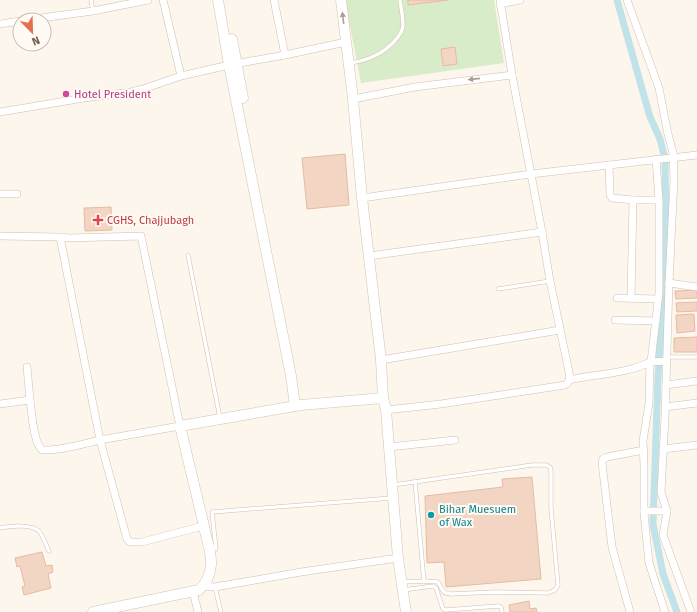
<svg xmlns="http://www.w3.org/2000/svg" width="697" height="612" viewBox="0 0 697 612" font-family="'Fira Sans',sans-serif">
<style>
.green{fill:#d8ecc9}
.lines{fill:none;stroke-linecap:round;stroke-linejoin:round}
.canal{stroke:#bfe3e8;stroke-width:7}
.building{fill:#f3d5c3;stroke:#e6bba3}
.lane-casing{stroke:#d1beb0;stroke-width:4.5}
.street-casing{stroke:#d1beb0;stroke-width:8}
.secondary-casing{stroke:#d6c0b0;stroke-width:11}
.lane{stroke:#fff;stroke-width:3.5}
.street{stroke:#fff;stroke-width:7}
.secondary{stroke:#fff;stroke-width:10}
.oneway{fill:#af9d94}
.hotel-dot{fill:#d1479c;stroke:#fffaf3;stroke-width:1.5}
.health-dot{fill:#e0444e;stroke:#fffaf3;stroke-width:1.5}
.culture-dot{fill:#0f9aa8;stroke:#fffaf3;stroke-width:1.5}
.labels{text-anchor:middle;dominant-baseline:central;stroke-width:4;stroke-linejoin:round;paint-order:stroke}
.hotel-label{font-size:11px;fill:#b23c85;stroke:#fffaf3;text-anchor:start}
.health-label{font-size:11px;fill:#be3a42;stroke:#fffaf3;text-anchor:start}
.culture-label{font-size:11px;fill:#0d838f;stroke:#fffaf3;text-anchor:start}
</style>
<rect width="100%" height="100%" fill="#fdf6ec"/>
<path class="green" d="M345,0h149l10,63 -143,20z"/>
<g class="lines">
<path class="canal" d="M617,0l33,117 10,22 5,20 1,77 -8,141 -5,147 10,50 14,38"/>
</g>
<g class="building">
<path d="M408,0h40l-40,5z"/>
<path d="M455,47l2,17 -14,2 -2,-17z"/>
<path d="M345,154l4,51 -42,4 -5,-51z"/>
<path d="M111,207l1,23 -27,1 -1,-23z"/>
<path d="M697,290v8l-21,1 -1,-8z"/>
<path d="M697,302v9l-20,1 -1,-9z"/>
<path d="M694,314l1,17 -18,2 -1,-18z"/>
<path d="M697,337v15h-23v-14z"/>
<path d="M532,477l9,102 -95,8 -2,-25 -17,1 -2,-67 78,-9 -1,-8z"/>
<path d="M42,552l4,14 6,-1 1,7 -5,2 3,14 -27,7 -2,-8 3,-1 -5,-20 -3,1 -2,-9z"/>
<path d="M529,601l1,8 6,-1 1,4h-27l-1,-7z"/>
</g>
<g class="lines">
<g class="lane-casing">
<g id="lane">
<path d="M91,0l2,11"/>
<path d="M350,63c8,-1 16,-3 24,-7 10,-4 29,-19 29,-31 0,-8 -2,-17 -3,-25"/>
<path d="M188,255l32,163"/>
<path d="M498,289l52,-8"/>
<path d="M667,357h30"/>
<path d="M415,481l9,101"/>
<path d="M393,485l139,-20h14l4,2 1,4v37l7,77 -3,5 -7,3 -53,-1 -44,2c-10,-1 -8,-4 -13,-12l-12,-1 -24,1"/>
<path d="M0,528c10,-2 31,-4 39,3 3,3 8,16 10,20"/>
<path d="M216,549l-4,-37 180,-14"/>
<path d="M215,587l6,25"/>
<path d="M403,590l30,-4 3,2 7,21 3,1 52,-4 3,1 1,5"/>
</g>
</g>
<g class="street-casing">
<g id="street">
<path d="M163,0l18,76"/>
<path d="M274,0l11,55"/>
<path d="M627,0l32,88 8,42 6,23 1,26 -5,104 -4,134 -4,75 6,19 -4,24 28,77"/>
<path d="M500,4l20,-4"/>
<path d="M26,20l67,-9 55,-11"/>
<path d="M0,24l20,-3"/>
<path d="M353,99l62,-12 97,-12"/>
<path d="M0,112l84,-14 47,-6 12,-3 38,-13 48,-11 56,-10 61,-13"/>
<path d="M609,165l1,30 2,3 21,2h26"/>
<path d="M0,194h17"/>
<path d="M362,198l169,-24 166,-19"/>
<path d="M0,236l60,1 8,1 73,-2 39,190 -80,14 -40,-203"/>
<path d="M369,256l173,-24"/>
<path d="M669,283l28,4"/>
<path d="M617,298l41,1"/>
<path d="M631,298l2,-98"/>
<path d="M615,320l41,1"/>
<path d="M381,360l179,-30"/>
<path d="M650,362l17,-1"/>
<path d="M651,362l8,-69v-93l-3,-41"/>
<path d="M27,367l3,33"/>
<path d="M569,380c27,-6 57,-6 81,-18l-1,41 -6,38 1,24v48l5,50 16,49"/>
<path d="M666,385l31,-4"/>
<path d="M0,404l30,-4c2,13 3,42 12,50 19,1 39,-6 58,-10l27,99 3,3h12l61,-16"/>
<path d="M665,407l32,-4"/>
<path d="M386,410l55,-6 124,-19c5,-3 5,-7 4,-13l-19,-91 -8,-49 -30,-157 -12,-75"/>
<path d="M389,447l66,-7"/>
<path d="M663,449l34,-4"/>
<path d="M644,511h23"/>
<path d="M204,586l11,1 86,-15 97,-14"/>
<path d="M193,591l5,21"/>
<path d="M630,612l-18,-65 -10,-84 1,-4 4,-2 37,-7"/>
</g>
</g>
<g class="secondary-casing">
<g id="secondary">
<path d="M218,0l11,65 62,311 4,30"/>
<path d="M341,0l12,99 9,99 19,162 2,38 3,12 12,148 8,54"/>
<path d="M232,39l11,59"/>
<path d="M93,612l106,-22c7,-6 11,-15 12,-25 1,-13 -5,-26 -7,-39 -8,-34 -16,-67 -24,-100l121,-21 82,-7"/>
</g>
</g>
<use href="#lane" class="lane"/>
<use href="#street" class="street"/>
<use href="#secondary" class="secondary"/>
</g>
<defs><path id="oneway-solid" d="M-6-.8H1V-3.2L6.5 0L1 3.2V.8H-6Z"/></defs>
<g class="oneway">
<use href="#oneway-solid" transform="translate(343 18) rotate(-97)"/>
<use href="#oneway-solid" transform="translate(474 79) rotate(174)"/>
</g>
<circle class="hotel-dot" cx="66" cy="94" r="4"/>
<path class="health-dot" d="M96 214h4v4h4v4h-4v4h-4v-4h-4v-4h4z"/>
<circle class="culture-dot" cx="431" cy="515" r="4"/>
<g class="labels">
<g class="hotel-label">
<text x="74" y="94">Hotel President</text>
</g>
<g class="health-label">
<text x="107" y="220">CGHS, Chajjubagh</text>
</g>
<g class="culture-label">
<text x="439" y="509">Bihar Muesuem<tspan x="439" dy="13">of Wax</tspan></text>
</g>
</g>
<g transform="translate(32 32) rotate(157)"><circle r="19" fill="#fffaf3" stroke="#cabbb1"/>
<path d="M0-3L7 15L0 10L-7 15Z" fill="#e76f51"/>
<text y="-6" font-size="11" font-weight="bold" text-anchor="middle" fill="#7a5c4d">N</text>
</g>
</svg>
